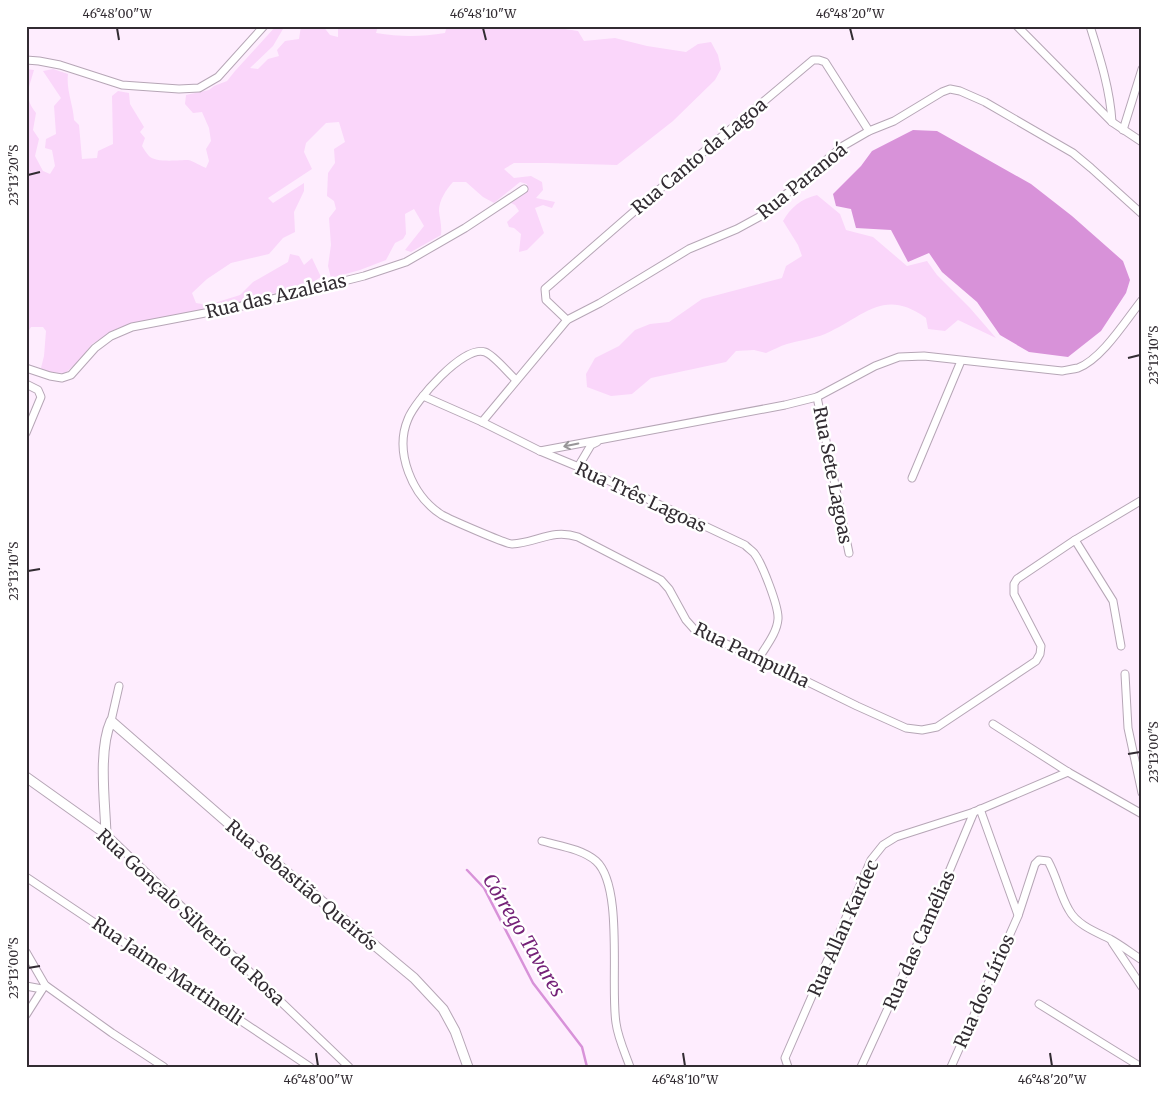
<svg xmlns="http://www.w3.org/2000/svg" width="1168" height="1093" viewBox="0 0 1168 1093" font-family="Merriweather,serif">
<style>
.green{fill:#fad6fa}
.water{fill:#d892d9}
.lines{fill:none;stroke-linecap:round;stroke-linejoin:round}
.stream{stroke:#d892d9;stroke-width:2.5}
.minor-casing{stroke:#b6a6b6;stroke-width:9}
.tertiary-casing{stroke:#b6a6b6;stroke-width:11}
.minor{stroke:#fff;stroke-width:7}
.tertiary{stroke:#fff;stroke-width:9}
.oneway{stroke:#989698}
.ticks{fill:none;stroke:#322c32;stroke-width:2}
.labels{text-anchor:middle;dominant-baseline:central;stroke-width:5;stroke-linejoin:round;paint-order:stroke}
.street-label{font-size:18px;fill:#322c32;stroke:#fff}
.water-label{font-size:19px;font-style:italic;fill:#752278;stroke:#fff}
.neatline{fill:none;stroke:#322c32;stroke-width:2}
.ticks-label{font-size:12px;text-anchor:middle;fill:#322c32}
</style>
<rect width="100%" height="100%" fill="#feedfe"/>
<g class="green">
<path d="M276,26h7v3l-10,17 -23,22 8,1 10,-10 11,-3 -2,-6 8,-9 14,-2 2,-13h22l7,9 8,2v-11h40l-2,7c24,4 45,4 69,0l2,-7h98l33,5 6,10 31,-3 32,8 39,6 12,-8 13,-2 7,13 3,14 -6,11 -42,41 -56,44 -70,-2h-33l-10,6 10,9 17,-2 11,6 1,8 -7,8 19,4 -3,6 -9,-3 -8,3 9,25 -17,17 -8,2 2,-18 -7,-6 -5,-1 -2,-5 12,-11 -4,-6 -4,-2 13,-9 3,-10 -7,-2 -26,21 -11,-6 -17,-15h-13c-7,8 -14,18 -14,29 1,9 3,15 2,24l-30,17 -6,-2 19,-24 -10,-17 -9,5 1,20 -3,5 -8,4 -9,17 -26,10 -29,8 -3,-12 3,-21 -2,-27 7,-9 -2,-8 -7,-5 1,-23 7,-10 -1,-14 11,-7 -6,-20 -13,1 -20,20 -2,9 8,17 -44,29 5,5 31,-20v8l-10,21 1,20 -12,6 -14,16 -38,9 -24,16 -15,14 4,10 12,2 32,-10 13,-13 35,-20 2,-8 9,2 5,9 8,-7 9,19 -11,7 -102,26 -59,10 -31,8 -26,16 -13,17 -14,12 -20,-1 -4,-4 3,-12 2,-25 -3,-4h-12l-5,8v-266l8,1c-5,18 -11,27 2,43l-3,17 6,9 -4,17 8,15 7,3 5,-8 -3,-16 -7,-2 1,-9 10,-5 -2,-28 7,-8 -18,-27 10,-2 15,5c-2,16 5,30 6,46l5,5 3,34 15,-1 1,-7 15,-7 -1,-48 6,-5 11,2 1,11 14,23 -4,5 5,6 -3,8c2,3 4,7 7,10 6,7 30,4 39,4 6,1 12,6 18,8l3,-7 -3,-12 5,-8 -2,-13 -7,-16 -9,1 -8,-9 1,-9 23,-5 5,-4 13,-5 8,-10z"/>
<path d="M817,195l23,19 6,16 27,7 34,29 20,-5 10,14 33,33 26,30 -38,-18 -13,11 -17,-2 -2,-11c-43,-31 -62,-1 -101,16 -12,5 -25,6 -38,10 -7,2 -14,6 -21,9l-12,-3 -18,1 -10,11 -75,16 -19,16 -21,2 -24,-9 -1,-13 9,-16 24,-12 16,-16 15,-6 19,-2 33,-23 80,-21 4,-12 16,-10 -4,-11 -15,-24c8,-14 18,-22 34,-26z"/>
</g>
<path class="water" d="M913,130l24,1 94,53 41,32 51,45 7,19 -4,13 -25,38 -33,26 -39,-5 -29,-17 -23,-33 -35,-30 -13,-19 -21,9 -17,-32 -35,-2 -5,-19 -15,-3 -3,-12 28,-28 11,-15z"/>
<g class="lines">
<path class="stream" d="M467,870l17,18 49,95 49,64 5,20"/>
<g class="minor-casing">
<g id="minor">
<path d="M1017,26l95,96 30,20"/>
<path d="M1090,26c10,32 20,63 22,96"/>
<path d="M26,60l13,1 21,4 62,20 57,4 20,-1 19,-11 46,-51"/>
<path d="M1123,130l19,-61"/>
<path d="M567,320l-21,-20 -1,-11 131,-114 137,-115h6l6,2 44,69"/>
<path d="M26,368l24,8 12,2 9,-3 24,-27 16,-12 21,-9 120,-23 112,-28 42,-14 59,-34 59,-39"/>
<path d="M516,380c-8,-7 -22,-25 -31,-28 -22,-7 -70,49 -77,67 -14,33 4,77 34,96 7,4 64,29 70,29 25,-1 40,-16 66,-7l83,43 8,9 17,31 8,9 9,5 56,24 98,48 49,22 16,2 15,-3 99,-66 4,-7 1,-8 -27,-52v-10l3,-5 58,-39 67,-40"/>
<path d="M26,384l12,6 3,7 -15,36"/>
<path d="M423,396l59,26 58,29 46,19 159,75c3,3 6,5 9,8 8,10 25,54 24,66 -1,14 -12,27 -19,39"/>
<path d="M817,397l32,156"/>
<path d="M482,422l85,-102 33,-17 89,-54 48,-20 22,-12 84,-71 26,-15 25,-10 48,-29 8,-3 10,2 25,11 88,51 18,15 51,46"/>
<path d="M540,451l245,-46 32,-8 58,-31 24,-9 25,-1 138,15c5,-1 11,-2 16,-3 24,-9 48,-48 64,-68"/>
<path d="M578,467l13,-22 6,-3"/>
<path d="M912,478l49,-117"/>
<path d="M1075,540l38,61 8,45"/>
<path d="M1125,674l3,54 14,65"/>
<path d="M111,721l8,-35"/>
<path d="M993,724l75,48 74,42"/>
<path d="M980,809l38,106"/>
<path d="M106,834l243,233"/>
<path d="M542,841c18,5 40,8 54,20 28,25 14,125 20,162 2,15 9,30 14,44"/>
<path d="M26,877l284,190"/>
<path d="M1112,942l30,45"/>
<path d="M26,952l19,33 67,48 52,34"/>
<path d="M26,986l16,3"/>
<path d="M1039,1004l102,63"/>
<path d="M26,1015l19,-30"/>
<path d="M788,1067l-3,-9 86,-198 12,-15 13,-8 78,-25 94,-40"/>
<path d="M861,1067l72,-157 41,-98"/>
<path d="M951,1067l67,-151 17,-52 4,-4 9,1c9,16 12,34 21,49 8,15 27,22 41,29 11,6 21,14 32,21"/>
</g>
</g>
<g class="tertiary-casing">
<g id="tertiary">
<path d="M26,777l80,57"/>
<path d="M106,834c-1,-32 -8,-84 5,-113l124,108 179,149 29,31 12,22 13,36"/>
</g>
</g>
<use href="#minor" class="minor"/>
<use href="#tertiary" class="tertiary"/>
</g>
<defs><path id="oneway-shaft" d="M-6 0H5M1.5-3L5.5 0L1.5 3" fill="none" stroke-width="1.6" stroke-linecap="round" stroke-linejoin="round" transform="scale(1.25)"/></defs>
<use class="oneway" href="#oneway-shaft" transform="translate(571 445) rotate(168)"/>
<path class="ticks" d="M117,28l2,12M483,28l3,12M850,28l3,12M28,175l12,-3M1128,358l12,-3M28,571l12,-2M1128,754l12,-2M28,968l12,-2M316,1053l2,13M683,1053l2,13M1050,1053l2,13"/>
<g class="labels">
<g class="street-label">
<text transform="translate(699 156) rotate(-40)">Rua Canto da Lagoa</text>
<text transform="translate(802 181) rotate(-39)">Rua Paranoá</text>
<text transform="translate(276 296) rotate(-13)">Rua das Azaleias</text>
<text transform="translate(833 475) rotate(79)">Rua Sete Lagoas</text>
<text transform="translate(641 497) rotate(25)">Rua Três Lagoas</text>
<text transform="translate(752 655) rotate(26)">Rua Pampulha</text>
<text transform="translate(302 885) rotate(40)">Rua Sebastião Queirós</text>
<text transform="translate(191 917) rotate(43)">Rua Gonçalo Silverio da Rosa</text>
<text transform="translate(843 928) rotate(-66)">Rua Allan Kardec</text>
<text transform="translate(919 940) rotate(-66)">Rua das Camélias</text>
<text transform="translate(168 971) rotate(34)">Rua Jaime Martinelli</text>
<text transform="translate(984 991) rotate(-66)">Rua dos Lírios</text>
</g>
<g class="water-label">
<text transform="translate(524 935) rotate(59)">Córrego Tavares</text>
</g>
</g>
<rect width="1168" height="1093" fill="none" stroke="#ffffff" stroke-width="55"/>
<rect x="28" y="28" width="1112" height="1038" class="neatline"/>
<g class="ticks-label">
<text x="117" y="18">46°48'00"W</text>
<text x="483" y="18">46°48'10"W</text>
<text x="850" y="18">46°48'20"W</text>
<text transform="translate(14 175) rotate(-90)" y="4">23°13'20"S</text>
<text transform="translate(1154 355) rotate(-90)" y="4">23°13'10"S</text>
<text transform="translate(14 571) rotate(-90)" y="4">23°13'10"S</text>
<text transform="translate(1154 752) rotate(-90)" y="4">23°13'00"S</text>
<text transform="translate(14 968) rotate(-90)" y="4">23°13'00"S</text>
<text x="318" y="1084">46°48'00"W</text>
<text x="685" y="1084">46°48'10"W</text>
<text x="1052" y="1084">46°48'20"W</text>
</g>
</svg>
